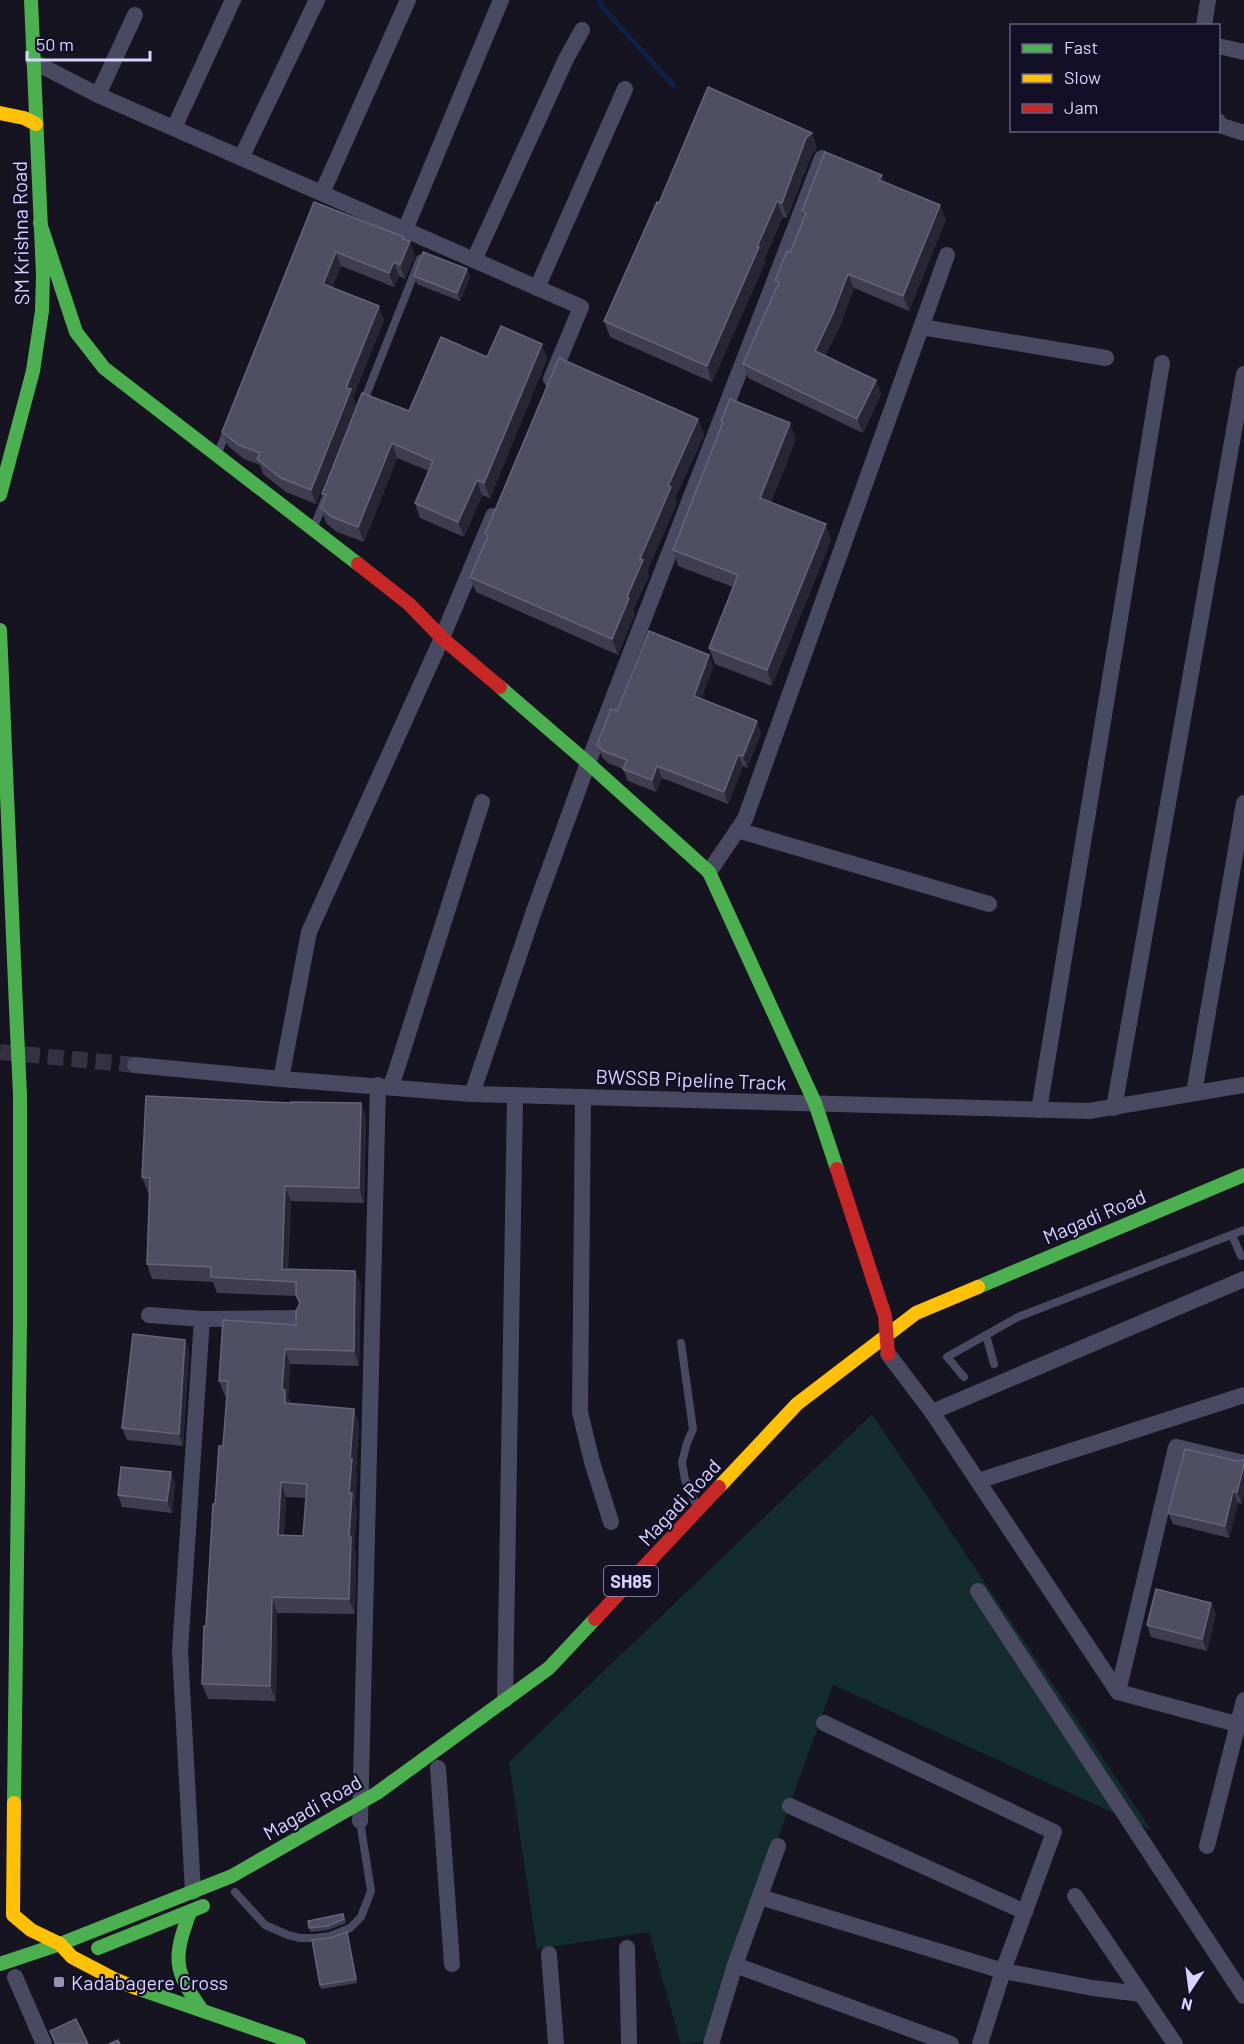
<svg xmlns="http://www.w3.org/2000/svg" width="1244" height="2044" viewBox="0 0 1244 2044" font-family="Barlow,sans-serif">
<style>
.green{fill:#132c2d}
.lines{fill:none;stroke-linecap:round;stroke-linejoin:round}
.stream{stroke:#0d2144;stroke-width:5}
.street-tunnel{stroke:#333142;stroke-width:16;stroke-dasharray:16 8;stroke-linecap:butt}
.lane{stroke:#4a4962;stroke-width:8}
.street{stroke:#4a4962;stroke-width:16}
.fast{stroke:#4caf50;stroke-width:14}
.slow{stroke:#ffc107;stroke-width:14}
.jam{stroke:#c62828;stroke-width:14}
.fast-bridge{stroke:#4caf50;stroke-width:14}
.wall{fill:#403d50;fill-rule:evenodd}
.shaded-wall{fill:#282635}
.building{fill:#504e63;stroke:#66637b;stroke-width:1.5;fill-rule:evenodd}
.poi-dot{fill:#9591b1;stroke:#130f26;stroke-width:2}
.labels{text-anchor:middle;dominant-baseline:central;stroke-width:4.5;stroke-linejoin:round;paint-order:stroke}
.shield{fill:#130f26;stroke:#9e99be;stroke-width:1.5}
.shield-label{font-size:18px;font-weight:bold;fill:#d9d4ff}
.street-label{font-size:20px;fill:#d9d4ff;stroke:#130f26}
.poi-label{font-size:20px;fill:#d9d4ff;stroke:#130f26;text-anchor:start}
</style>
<rect width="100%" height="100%" fill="#161421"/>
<path class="green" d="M872,1414l279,416 -318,-145 -128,356 -24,3 -32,-112 -112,17 -28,-187z"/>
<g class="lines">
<path class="stream" d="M599,0l4,8 71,78"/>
<path class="street-tunnel" d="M0,1052l135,13"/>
<g class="lane">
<path d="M363,403l57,-144"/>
<path d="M217,455l11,-27"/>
<path d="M313,529l12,-30"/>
<path d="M1232,1235l9,21"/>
<path d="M986,1335l8,29"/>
<path d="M681,1343l12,86 -6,14 -5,19 3,18 12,27"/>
<path d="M964,1377l-17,-20 71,-40 226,-87"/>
<path d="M235,1892l30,33 23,10 12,3h15l15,-2 20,-8 11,-11 10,-26 -11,-70"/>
</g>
<g class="street">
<path d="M1204,26l4,-26"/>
<path d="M1218,46l26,6"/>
<path d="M34,62l64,33 483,212 -30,72"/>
<path d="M98,95l37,-80"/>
<path d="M1218,121l1,4 25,8"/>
<path d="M174,128l59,-128"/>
<path d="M241,158l76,-158"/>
<path d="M322,193l86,-193"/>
<path d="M405,230l96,-230"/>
<path d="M474,260l92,-201 16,-29"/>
<path d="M537,288l88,-199"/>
<path d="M921,327l185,31"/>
<path d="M737,830l252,74"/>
<path d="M709,872l36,-53 202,-564"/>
<path d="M135,1065l146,14 191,15 617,17 155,-26"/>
<path d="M281,1079l28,-147 133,-294 51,-122"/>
<path d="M391,1087l91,-285"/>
<path d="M1194,1093l50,-290"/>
<path d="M472,1094l62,-183 54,-148 234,-605"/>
<path d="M583,1097l-3,315 12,50 19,60"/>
<path d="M1114,1108l130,-734"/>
<path d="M1039,1110l123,-747"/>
<path d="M149,1315l53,4 93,-1"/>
<path d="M888,1354l44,58 186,280 126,34"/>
<path d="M932,1412l312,-133"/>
<path d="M978,1481l266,-86"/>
<path d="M978,1591l266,405"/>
<path d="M1118,1692l58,-245 68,16"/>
<path d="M505,1700l10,-605"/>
<path d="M824,1723l230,109 -51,139 90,17 48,6"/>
<path d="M438,1768l14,196"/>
<path d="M790,1806l235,106"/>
<path d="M360,1821l18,-736"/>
<path d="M1207,1846l37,-146"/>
<path d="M193,1892l-13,-241 22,-332"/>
<path d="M1075,1896l100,148"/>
<path d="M760,1897l243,74 -23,73"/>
<path d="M627,1948l2,96"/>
<path d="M549,1954l7,90"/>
<path d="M735,1965l216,79"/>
<path d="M15,1977l29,67"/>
<path d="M711,2044l24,-79 43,-119"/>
</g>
<g class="fast">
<path d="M40,223l36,109 28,36 254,196"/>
<path d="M0,495l33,-124 9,-60 1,-36 -12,-275"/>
<path d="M0,630l17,401"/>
<path d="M500,687l88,76 121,109 106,231 22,66"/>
<path d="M978,1287l266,-112"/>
<path d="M14,1803l6,-479v-229"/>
<path d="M190,1912c-17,46 -17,58 12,98"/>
<path d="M98,1948l105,-42"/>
<path d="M0,1964l60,-20 172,-68 145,-83 172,-125 46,-49"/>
<path d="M136,1988l163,56"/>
</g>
<g class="slow">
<path d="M0,113l24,5 12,6"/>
<path d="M719,1487l78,-83 119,-91 62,-26"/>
<path d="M14,1803l-1,112 18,15 29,14 12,13 42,22 22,9"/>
</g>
<g class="jam">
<path d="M358,564l51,40 33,34 58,49"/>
<path d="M837,1169l48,147 3,38"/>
<path d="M595,1619l124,-132"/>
</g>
<path class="fast-bridge" d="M17,1031l3,64"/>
</g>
<g class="wall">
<path d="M812,133l5,16 -5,5 -25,64 -4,-1 -19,43 1,3 -53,119 -102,-45 -6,-16 55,-118z"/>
<path d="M885,182l61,37 -37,92 -55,-23 -15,40 -14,27 51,25 5,14 -18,39 -115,-55 -5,-14 34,-77 -2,-6 15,-28 14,-34 -2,-8z"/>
<path d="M314,202l90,35 11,19 -10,23 -6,-3 -5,11 -53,-21 -9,22 52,32 -31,77 3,7 -40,100 -30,-12 -23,-18 -3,-9 -16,-6 -16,-13 -6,-14z"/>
<path d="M467,269l3,8 -10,24 -43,-17 -3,-8z"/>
<path d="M542,344l5,15 -57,139 -8,-3 -18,42 -44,-19 -5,-15 14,-32 -32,-13 -33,84 -27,-10 -11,-9 -5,-15 3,-9 -2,-5 87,-83 78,-54z"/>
<path d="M698,419l6,16 -29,63 2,5 -30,68 2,5 -16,34 2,3 -17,42 -142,-63 -6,-15 16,-38 -1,-5z"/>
<path d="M721,421l75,18 -25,63 60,38 -59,146 -57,-22 -6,-16 24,-61 -55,-21 -5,-16 49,-126z"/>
<path d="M709,655l4,12 -12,32 60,34 -14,35 -4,-2 -15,38 -66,-26 -6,14 -28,-11 -5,-12 -15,-6 -6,-6 -5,-12 20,-34z"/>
<path d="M291,1103h70l5,15 -2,85 -73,-2 -3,68 67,2 6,15 -2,80 -69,-2 -2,32 3,8 63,5 5,16 -3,45 1,4 -2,29 2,5 -3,40 2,4 -1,62 -78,-1 -1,88 -68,-2 -6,-15 4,-58 9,-122 8,-58 4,-50h-2l-6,-15 77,-56 3,-21 -2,-8 -80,-3 -4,-11 -61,-3 -5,-15 3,-71 -2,-1 -6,-15zM286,1497l20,1 -3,38 -19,-1z"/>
<path d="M185,1340l4,12 -6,94 -56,-6 -5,-12z"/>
<path d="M1237,1461l5,43 -4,-1 -9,35 -56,-14 -5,-11z"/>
<path d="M171,1472l4,12 -3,29 -50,-6 -4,-12z"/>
<path d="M1211,1603l5,11 -9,37 -56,-14 -4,-12z"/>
<path d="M345,1918l1,5 -18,7 -17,2 -2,-4z"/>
<path d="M347,1932l10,51 -36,6 -1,-4 10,-47z"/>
</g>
<g class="shaded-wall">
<path d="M812,133l5,16 -5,5 -25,64 -5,-15 24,-65z"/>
<path d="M882,175l5,14 -8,-9z"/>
<path d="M777,201l6,16 -19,43 1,3 -53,119 -5,-16z"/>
<path d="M940,205l6,14 -37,92 -6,-15z"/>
<path d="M404,237l4,10 2,-6 5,15 -10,23 -5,-14z"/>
<path d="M336,252l5,14 -13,32 -5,-14z"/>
<path d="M394,262l5,14 -5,11 -5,-14z"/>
<path d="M467,269l3,8 -10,24 -3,-8z"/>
<path d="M848,274l6,14 -15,40 -18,37 -6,-14z"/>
<path d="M379,306l5,14 -31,77 3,7 -40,100 -5,-14 35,-102z"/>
<path d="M542,344l5,15 -57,139 -6,-15z"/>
<path d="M876,380l5,14 -18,39 -6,-14z"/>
<path d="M698,419l6,16 -29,63 2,5 -30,68 2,5 -16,34 2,3 -17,42 -6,-16 28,-80 28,-73z"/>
<path d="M790,423l6,16 -30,75 -6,-16z"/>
<path d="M392,443l5,15 -33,84 -6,-15z"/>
<path d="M477,480l5,15 -18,42 -6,-15z"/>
<path d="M826,524l5,16 -59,146 -5,-16z"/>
<path d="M709,655l4,12 -15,41 -4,-12z"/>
<path d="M757,721l4,12 -14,35 -4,-12z"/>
<path d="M738,755l5,11 -15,38 -4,-12z"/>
<path d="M657,766l5,12 -6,14 -4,-12z"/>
<path d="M361,1103l5,15 -2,85 -5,-15z"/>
<path d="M285,1186l6,15 -4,80 -5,-12z"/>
<path d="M355,1271l6,15 -2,80 -5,-15z"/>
<path d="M185,1340l4,12 -6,94 -4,-12z"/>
<path d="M285,1349l5,15 -2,32 3,9 -6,-2 -3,-14z"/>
<path d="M354,1409l5,16 -3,45 1,4 -2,29 2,5 -3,40 2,4 -1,62 -6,-15v-62l1,-78z"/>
<path d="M1244,1465v30l-2,9 -5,-12z"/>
<path d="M171,1472l4,12 -3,29 -5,-12z"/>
<path d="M281,1482l5,15 -3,53 -5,-15z"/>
<path d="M1233,1491l5,12 -9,35 -4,-12z"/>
<path d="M272,1597l5,16 -1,88 -6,-15z"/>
<path d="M1211,1603l5,11 -9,37 -5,-12z"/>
</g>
<g class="building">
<path d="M708,87l104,46 -6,5 -24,65 -5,-2 -20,46h2l-52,119 -103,-45 53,-119 2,1z"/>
<path d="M825,152l57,23 -3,5 61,25 -37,91 -55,-22 -15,39 -18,38 61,29 -19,39 -114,-55 36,-82 -4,-1 12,-30 3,2 16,-40 -4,-2z"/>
<path d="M314,202l90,35 -1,2 7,2 -10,24 -6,-3 -5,11 -53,-21 -13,32 56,22 -33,82 5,1 -40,101 -30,-12 -24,-19 3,-6 -21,-8 -17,-13z"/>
<path d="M423,252l44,17 -10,24 -43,-17z"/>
<path d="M501,326l41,18 -58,139 -7,-3 -19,42 -43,-19 18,-42 -41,-18 -34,84 -26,-10 -11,-9 5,-13 -4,-1 40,-101 47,18 32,-74 46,20z"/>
<path d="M559,358l139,61 -30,67 3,1 -31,72 3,1 -16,37 2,1 -17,41 -142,-62 18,-41 -3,-2z"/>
<path d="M730,399l60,24 -30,75 66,26 -59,146 -58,-22 29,-73 -65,-25 50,-128 -2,-1z"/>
<path d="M649,631l60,24 -15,41 63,25 -14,35 -5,-1 -14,37 -67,-26 -5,14 -29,-11 4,-9 -24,-9 -6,-6 14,-36 6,2z"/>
<path d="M146,1096l145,7v-1l70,1 -2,85 -74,-2 -3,83 73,2 -1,80 -69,-2 -3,40 3,1v13l69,6 -4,50h2l-3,34h3l-3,44h2l-2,62 -77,-2 -2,89 -68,-2 2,-58h2l7,-122h2l4,-58h4l5,-65h-9l4,-61 73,5v-14l4,-8 -4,-8v-13l-85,-5v-10l-64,-3 3,-86 -8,-1zM281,1482l26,2 -4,52 -25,-1z"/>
<path d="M133,1334l52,6 -6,94 -57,-6z"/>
<path d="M1185,1449l52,12 7,-1v5l-7,27 -4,-1 -8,35 -57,-13z"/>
<path d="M121,1467l50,5 -4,29 -49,-6z"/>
<path d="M1156,1589l55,14 -9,36 -55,-14z"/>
<path d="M343,1914l1,5 -17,7 -18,2 -1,-7z"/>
<path d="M347,1932l9,47 -36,6 -8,-45 18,-2z"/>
<path d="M76,2019l12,25h-32l-6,-13z"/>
<path d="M118,2040l2,4h-11z"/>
</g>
<rect class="poi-dot" x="53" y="1976" width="12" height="12" rx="3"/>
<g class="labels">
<rect class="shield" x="604" y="1566" width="54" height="30" rx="4.5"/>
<g class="shield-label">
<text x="631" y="1581">SH85</text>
</g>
<g class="street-label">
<text transform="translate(20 233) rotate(-91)">SM Krishna Road</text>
<text transform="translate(691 1079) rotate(2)">BWSSB Pipeline Track</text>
<text transform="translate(1094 1216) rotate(-23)">Magadi Road</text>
<text transform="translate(679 1502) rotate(-47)">Magadi Road</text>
<text transform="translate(312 1807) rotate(-30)">Magadi Road</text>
</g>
<g class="poi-label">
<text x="71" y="1982">Kadabagere Cross</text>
</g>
</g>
<rect x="1010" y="24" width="210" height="108" fill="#130f26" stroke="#625e7d" stroke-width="1.5"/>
<rect x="1022" y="44" width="30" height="9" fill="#4caf50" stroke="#625e7d" stroke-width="1.5"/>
<text x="1064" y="54" font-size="18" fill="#d9d4ff">Fast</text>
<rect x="1022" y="74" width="30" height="9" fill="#ffc107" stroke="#625e7d" stroke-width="1.5"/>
<text x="1064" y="84" font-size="18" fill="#d9d4ff">Slow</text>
<rect x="1022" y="104" width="30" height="9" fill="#c62828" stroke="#625e7d" stroke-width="1.5"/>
<text x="1064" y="114" font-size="18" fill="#d9d4ff">Jam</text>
<g transform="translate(1190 1990) rotate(193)" stroke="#130f26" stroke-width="4.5" paint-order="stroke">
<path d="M0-4.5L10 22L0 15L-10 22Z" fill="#d9d4ff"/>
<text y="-9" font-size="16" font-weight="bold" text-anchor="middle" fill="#d9d4ff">N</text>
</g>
<path d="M27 51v9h123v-9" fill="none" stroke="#d9d4ff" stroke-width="3"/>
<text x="36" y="51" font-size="18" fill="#d9d4ff" stroke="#130f26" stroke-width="4.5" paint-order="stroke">50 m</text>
</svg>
